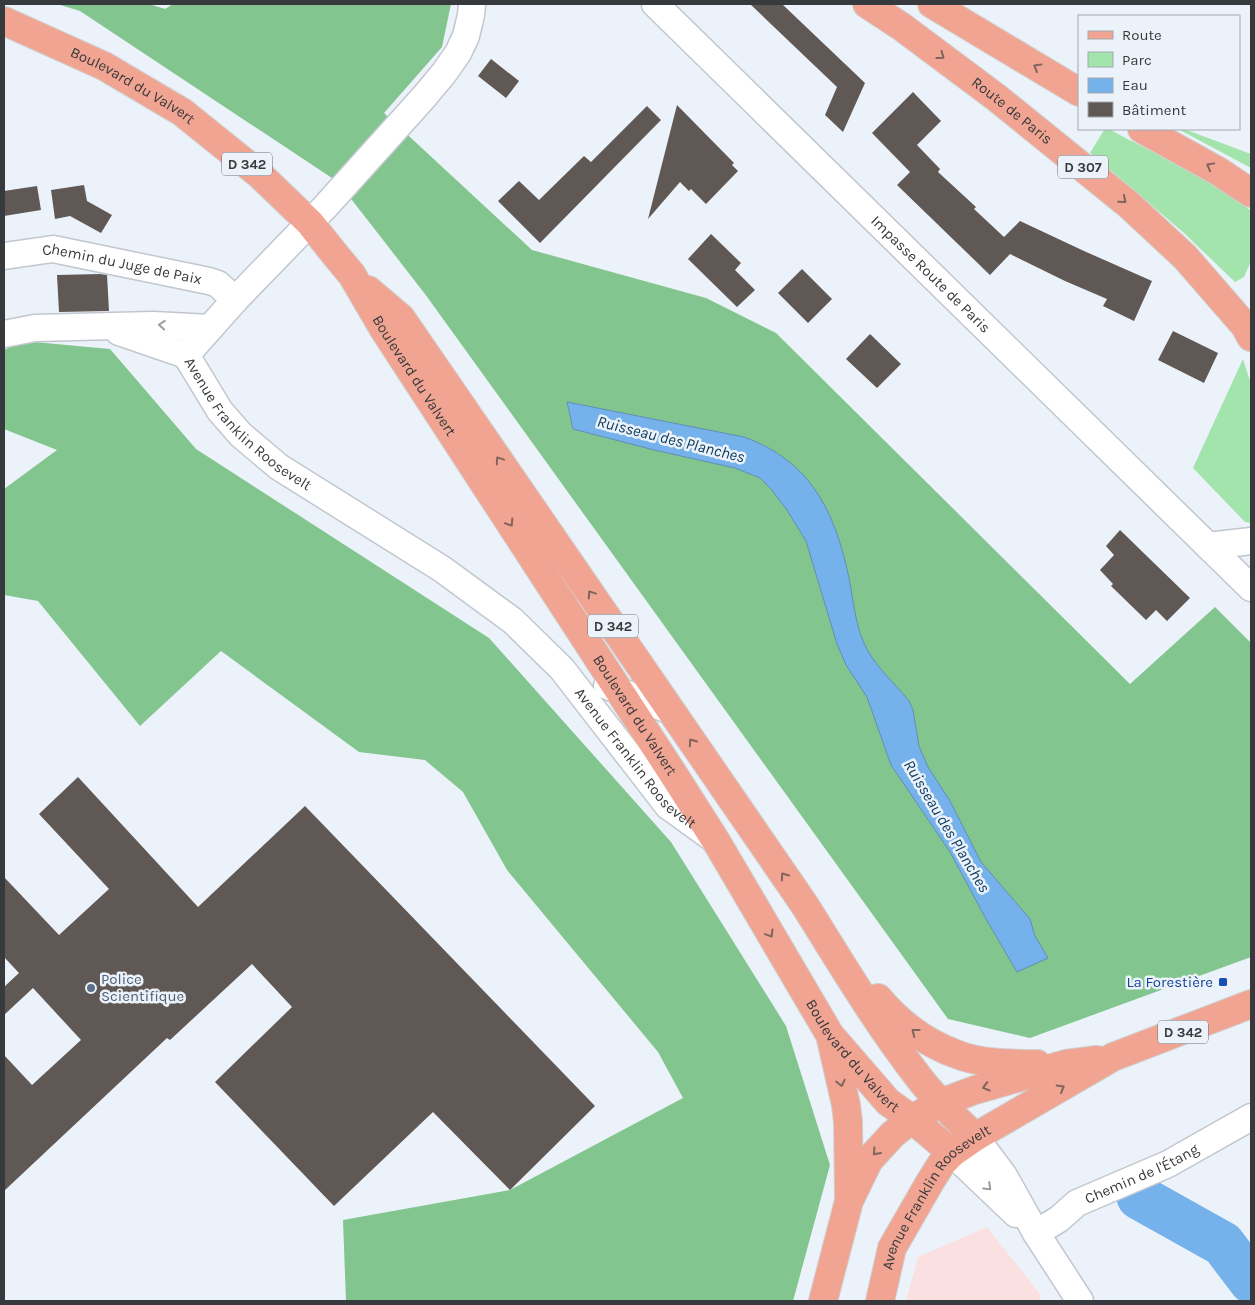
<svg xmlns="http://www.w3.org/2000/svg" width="1255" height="1305" viewBox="0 0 1255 1305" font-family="Karla,sans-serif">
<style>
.commercial{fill:#fbe0e1}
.green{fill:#a3e4ad}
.forest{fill:#82c58e}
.water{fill:#75b2eb;stroke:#628eb6}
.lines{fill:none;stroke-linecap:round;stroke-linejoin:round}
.river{stroke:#75b2eb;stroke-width:45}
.building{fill:#5f5854}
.minor-casing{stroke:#c2c7cf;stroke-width:29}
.primary-casing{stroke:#cfd0d0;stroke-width:30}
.minor{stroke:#fff;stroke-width:26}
.primary{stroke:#f1a492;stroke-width:28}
.oneway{stroke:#81645e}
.oneway2{stroke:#9b9c9e}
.transit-dot{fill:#1a4fb4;stroke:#ecf2f9;stroke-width:2}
.service-dot{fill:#5c6f8a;stroke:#ecf2f9;stroke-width:2}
.labels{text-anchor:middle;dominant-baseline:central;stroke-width:5;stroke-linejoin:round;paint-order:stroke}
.shield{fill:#ecf2f9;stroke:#6d7175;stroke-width:1}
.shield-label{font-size:14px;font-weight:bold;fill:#373a3c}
.street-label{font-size:15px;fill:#373a3c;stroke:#ecf2f9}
.service-label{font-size:15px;fill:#4e5e75;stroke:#ecf2f9;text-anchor:start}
.transit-label{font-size:15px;fill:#164399;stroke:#ecf2f9;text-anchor:end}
.water-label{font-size:16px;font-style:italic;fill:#0f3c61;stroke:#ecf2f9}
</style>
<rect width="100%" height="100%" fill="#ecf2f9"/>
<path class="commercial" d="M987,1227l53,67 1,7h-135l12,-44z"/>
<g class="green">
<path d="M1109,129c48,27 100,46 142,82v50l-7,16 -9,5 -52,-50 -93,-79 14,-23z"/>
<path d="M1178,129h6l67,25v14z"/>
<path d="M1243,359l8,25v139l-6,-1 -52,-54z"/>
</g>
<g class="forest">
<path d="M57,4h92l16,5 8,-5h278l-9,43 -58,66 148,137 174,48 70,35 354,351 85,-77 36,36v314l-221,81 -82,-19 -523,-725 -87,-112 -258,-171z"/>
<path d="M23,341l87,8 86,100 293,189 182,204 115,184 44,139 -37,136h-447l-3,-81 167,-30 173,-92 -25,-46 -151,-182 -44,-78 -38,-32 -66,-8 -138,-101 -81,75 -102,-125 -34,-6v-106l53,-39 -53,-21v-79z"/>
</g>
<path class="water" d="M567,402l177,35c67,24 91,75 105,141 4,21 6,43 14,63 10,24 30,40 46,60l4,9 6,36 9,21 22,34 31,61 49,57 5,17 13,22 -31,14 -31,-53 -36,-67 -59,-87 -24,-68 -21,-32 -9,-21 -31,-103 -19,-31 -16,-21 -11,-11 -25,-10 -81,-18 -81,-21z"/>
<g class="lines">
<path class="river" d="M1139,1197l84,47 28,37"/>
</g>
<g class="building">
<path d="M750,4h32l83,79 -22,49 -18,-17 12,-28z"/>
<path d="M491,59l28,22 -13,17 -28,-22z"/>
<path d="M913,92l28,29 -24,24 23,24 -2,3 38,35 -2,2 30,28 16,-16 64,30 68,30 -18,40 -31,-15 4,-7 -42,-18 -55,-27 -20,21 -93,-90 13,-13 -38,-39z"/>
<path d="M677,105l57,58 -2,2 6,6 -32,33 -15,-15 -2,2 -9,-9 -32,37z"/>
<path d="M647,106l14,14 -121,123 -42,-42 21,-20 20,19 45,-44 7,6z"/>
<path d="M84,185l3,16 25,14 -11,18 -31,-17 -15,3 -4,-29z"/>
<path d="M37,186l4,24 -37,6v-25z"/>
<path d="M711,234l30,29 -6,7 20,20 -18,17 -49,-48z"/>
<path d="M802,269l30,30 -24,24 -30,-30z"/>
<path d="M100,274l7,1 2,36 -50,1 -2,-37z"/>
<path d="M1173,331l45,22 -14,30 -46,-23z"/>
<path d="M870,334l31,30 -24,24 -31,-29z"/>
<path d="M1120,530l70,68 -23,23 -11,-11 -10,10 -35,-34 2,-2 -13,-14 14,-15 -8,-9z"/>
<path d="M78,777l120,130 107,-101 290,300 -85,84 -77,-78 -99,94 -119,-124 77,-75 -40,-43 -82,76 -3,-2 -163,153v-136l28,30 49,-45 -48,-52 -29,27v-28l15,-14 -15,-16v-80l55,58 50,-46 -70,-75z"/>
</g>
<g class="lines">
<g class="minor-casing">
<g id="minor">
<path id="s1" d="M655,4l596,584"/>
<path id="s2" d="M4,256l49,-7 156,32 9,3 17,16"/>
<path d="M119,332l67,23"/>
<path d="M4,334l31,-6 118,-3 57,3"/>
<path id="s3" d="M186,355l34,56 21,24 38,32 163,102 71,52 49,48 106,137 47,34"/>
<path d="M186,355l49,-55 90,-93 99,-110 20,-24 14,-20 8,-17 5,-21 1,-11"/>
<path d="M1208,546l43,-5"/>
<path d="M607,686l64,25"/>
<path d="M975,1137l29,39 32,57 44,68"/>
<path d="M952,1153l64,61"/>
<path id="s4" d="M1036,1233l23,-14 18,-16 91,-39 83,-47"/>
</g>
</g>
<g class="primary-casing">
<g id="primary">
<path id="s5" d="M867,4l35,23 95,71 131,106 57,53 60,69 6,11"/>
<path d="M932,4l147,88"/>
<path id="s6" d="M4,21l100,45 78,46 77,62 51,49 23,29 19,23 31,53 289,444 44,69 114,194 58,67 24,17 40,34"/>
<path d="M1142,129l76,42 33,22"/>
<path d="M368,290l33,28 403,586c37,59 73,120 116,175 16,21 36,39 55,58"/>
<path d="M878,998c21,25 48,45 78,56 24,10 56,10 81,10"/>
<path d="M831,1039l15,66 2,17 1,75"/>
<path d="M823,1301l26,-100 20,-41 24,-26 19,-15 28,-16 35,-13 91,-26 31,-4"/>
<path id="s7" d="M880,1301l12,-53 38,-66 12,-19 10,-10 23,-16 138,-80 138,-53"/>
</g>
</g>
<use href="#minor" class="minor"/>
<use href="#primary" class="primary"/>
</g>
<defs><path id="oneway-chevron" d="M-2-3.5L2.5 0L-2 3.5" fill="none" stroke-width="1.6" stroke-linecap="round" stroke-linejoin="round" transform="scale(1.25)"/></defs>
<g class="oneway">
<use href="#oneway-chevron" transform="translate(941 56) rotate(36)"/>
<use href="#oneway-chevron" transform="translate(1037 67) rotate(-149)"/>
<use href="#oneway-chevron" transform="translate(1210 166) rotate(-151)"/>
<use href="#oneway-chevron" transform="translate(1123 200) rotate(40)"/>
<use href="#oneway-chevron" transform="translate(499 460) rotate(-124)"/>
<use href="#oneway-chevron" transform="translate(510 523) rotate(57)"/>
<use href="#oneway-chevron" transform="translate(591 594) rotate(-124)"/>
<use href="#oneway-chevron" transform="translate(692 742) rotate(-125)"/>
<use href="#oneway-chevron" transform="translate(784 876) rotate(-125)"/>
<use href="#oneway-chevron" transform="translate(770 934) rotate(59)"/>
<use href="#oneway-chevron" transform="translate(915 1032) rotate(-142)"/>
<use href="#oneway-chevron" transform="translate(841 1083) rotate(77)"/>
<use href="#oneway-chevron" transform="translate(986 1087) rotate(164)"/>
<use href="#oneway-chevron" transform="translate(1061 1088) rotate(-30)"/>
<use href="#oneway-chevron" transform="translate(876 1152) rotate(132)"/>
</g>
<g class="oneway2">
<use href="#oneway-chevron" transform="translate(162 325) rotate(-176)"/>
<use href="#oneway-chevron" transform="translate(988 1187) rotate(44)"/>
</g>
<rect class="transit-dot" x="1218" y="977" width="10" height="10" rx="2.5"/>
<circle class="service-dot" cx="91" cy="988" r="5"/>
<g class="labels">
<g class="shield">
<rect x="222" y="152.5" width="50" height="23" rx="4"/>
<rect x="1058" y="155.5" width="50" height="23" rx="4"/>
<rect x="588" y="614.5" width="50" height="23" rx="4"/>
<rect x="1158" y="1020.5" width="50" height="23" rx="4"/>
</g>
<g class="shield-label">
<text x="247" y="164">D 342</text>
<text x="1083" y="167">D 307</text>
<text x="613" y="626">D 342</text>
<text x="1183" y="1032">D 342</text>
</g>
<g class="street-label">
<text stroke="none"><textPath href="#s6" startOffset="144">Boulevard du Valvert</textPath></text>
<text stroke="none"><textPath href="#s5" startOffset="180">Route de Paris</textPath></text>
<text stroke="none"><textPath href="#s2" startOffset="120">Chemin du Juge de Paix</textPath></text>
<text stroke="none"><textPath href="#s1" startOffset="386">Impasse Route de Paris</textPath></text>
<text stroke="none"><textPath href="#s6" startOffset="555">Boulevard du Valvert</textPath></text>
<text stroke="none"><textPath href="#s3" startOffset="94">Avenue Franklin Roosevelt</textPath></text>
<text stroke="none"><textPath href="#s6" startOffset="960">Boulevard du Valvert</textPath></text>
<text stroke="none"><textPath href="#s3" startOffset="612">Avenue Franklin Roosevelt</textPath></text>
<text stroke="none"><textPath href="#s6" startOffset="1365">Boulevard du Valvert</textPath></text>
<text stroke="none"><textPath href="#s4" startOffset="122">Chemin de l'Étang</textPath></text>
<text stroke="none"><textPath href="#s7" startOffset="122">Avenue Franklin Roosevelt</textPath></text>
</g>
<g class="service-label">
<text x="101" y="979">Police<tspan x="101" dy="17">Scientifique</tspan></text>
</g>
<g class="transit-label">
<text x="1213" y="982">La Forestière</text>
</g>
<g class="water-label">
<text transform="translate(671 439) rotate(14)">Ruisseau des Planches</text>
<text transform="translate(947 826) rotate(59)">Ruisseau des Planches</text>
</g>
</g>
<rect width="1255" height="1305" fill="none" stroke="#373a3c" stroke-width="10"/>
<rect x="1078" y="15" width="162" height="115" fill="#ecf2f9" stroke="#a4a8ad"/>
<rect x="1088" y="31" width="25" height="8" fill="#f1a492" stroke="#a4a8ad"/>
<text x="1122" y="40" font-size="15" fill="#373a3c">Route</text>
<rect x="1088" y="52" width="25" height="15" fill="#a3e4ad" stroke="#a4a8ad"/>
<text x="1122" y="65" font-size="15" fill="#373a3c">Parc</text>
<rect x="1088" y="78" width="25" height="15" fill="#75b2eb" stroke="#a4a8ad"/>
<text x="1122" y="90" font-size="15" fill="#373a3c">Eau</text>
<rect x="1088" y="102" width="25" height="15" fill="#5f5854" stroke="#a4a8ad"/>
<text x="1122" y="115" font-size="15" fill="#373a3c">Bâtiment</text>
</svg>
